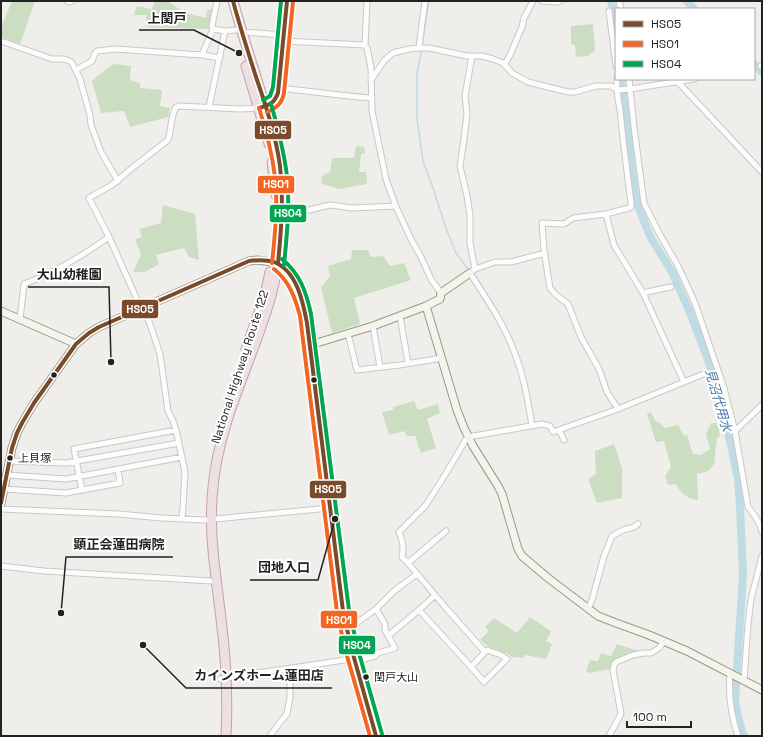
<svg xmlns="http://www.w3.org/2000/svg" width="763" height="737" viewBox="0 0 763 737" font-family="'Space Grotesk','Noto Sans JP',sans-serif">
<rect width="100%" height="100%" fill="#f0eeeb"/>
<!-- forest -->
<path fill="#cbdec1" d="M12,1H35L20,44L1,37V28Z
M155,1H168L185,13L206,18L207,10L213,9L209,29L146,27V15H134L137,6L152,9Z
M593,24L595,51L588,56L576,57L575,45L571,44V26Z
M114,64L131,66L130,80L140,83V88L162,90L160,106L170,108L168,117L130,127L124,111L101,113L92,81L101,73Z
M356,146L364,147L365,153L361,154L359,172H366L367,184L339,189L322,184L321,177L325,174L330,172L332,158H354Z
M163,205L195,214L199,260L189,257L184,248L156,255L159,264L145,272H133L141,255L135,239L142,237L139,229L161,223Z
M352,250H368L371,257L383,256L390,266L404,263L411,280L354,298L360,324L332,333L321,287L330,276L328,266L351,259Z
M414,401L418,410L438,404L440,413L427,419L436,448L421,453L417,443L416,436H407L404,431L389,435L382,412L393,410V407Z
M651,412L656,422H659L665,428L678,425L684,436L687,435L693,454L701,455L710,449L706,434L711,423H717L720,435L717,438L714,464L709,471L697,474L698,500C688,500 680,492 676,484L668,485L665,476L671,467L664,441L656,442L647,414Z
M614,444L622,468V498L597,503L588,479L596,474L595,451Z
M530,617L551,631L546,641L552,644L546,659L525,655L523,658L512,657L508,654L488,646L480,640L489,631L485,627L494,618L517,633Z
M617,644L638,651C626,655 615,656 611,669L589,673L586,671L590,660L598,661L601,653L611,656Z"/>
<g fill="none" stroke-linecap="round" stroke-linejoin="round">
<!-- stream -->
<path stroke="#bfdbe3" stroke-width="1.5" d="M422,46L429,1
M422,49L417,73V119L423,161L433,188L447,231L456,253L468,269"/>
<!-- river -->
<path stroke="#bfdbe3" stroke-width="8" d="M611,1L614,13L616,33
M687,1L694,9
M754,64L762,72
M621,79L634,187L638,205L645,224L651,238L672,272L689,310L707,357L720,397L731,445L738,479L740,507L743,574L735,701C737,713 739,725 744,736"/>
<defs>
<path id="street" d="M67,1L70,2L72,1
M217,1L212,26L213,29L225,31L236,30
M367,1L365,45L367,48L371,68L372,111L386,179L396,207L412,241L420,255L431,279L441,293
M542,1L558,2L560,1
M619,1L621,9
M609,11L616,66
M242,32L284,35
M1,41L52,59H64L70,61L72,63L80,79L90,115L91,125L101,152L118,181
M283,41L365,45
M419,48L421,31L425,1
M202,55L213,29
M472,56L465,96L467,114L464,139L460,166L467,196L470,215V243L475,269
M505,64L510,55L522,27L524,18L533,1
M761,66H762
M76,70L92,61L95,53L97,51L115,49L202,55L220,58
M617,79C616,90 618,99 620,110C623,141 627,172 631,203V207L629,208L606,214L573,218L564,224L542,223L544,250L550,288L555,294L568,304L581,337L599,369L607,392L618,409
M629,79L634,127L644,203L659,233L678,266L695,303L724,388L735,431L748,507C754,514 760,523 762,532
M371,80L384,61L387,58L393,53L409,49L419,48H429L467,56H482L493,59L503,63L512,73L528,82L568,92H575L596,86H611L618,90L630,89L694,79
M678,82L762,172
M279,88C310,91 341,96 372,98
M209,107L225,31
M606,214L614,245L643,293L665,288L671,287
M281,215L305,211L330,205L338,206L352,208L396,206
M643,293L684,382
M400,316L408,363
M20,319L24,284C55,273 82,256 109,237
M373,326L380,367
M348,334L357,370L400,365L442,358
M532,426C528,401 524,377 515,354C505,325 486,298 470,273L475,269L495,262H511L545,253
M559,430L564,440
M735,431L762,405
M9,461L66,463L179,443
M7,475L66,479L182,457
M4,489L66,493L120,483L118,469
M82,490L74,449L176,430
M1,509L118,514L162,518L205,520L330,508
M182,519L183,506L185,472L176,430L173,421L168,411L160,354L150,324L144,311L140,306L109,237L89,198L112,185L132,168L168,140C172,128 170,118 176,107L179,106L240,109L259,108
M446,531L408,563L446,608L485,652L487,650L501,655L507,659L484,682L471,667
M408,563L402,557C404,547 403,541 399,532L426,505L445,475L465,441L468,437L542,424L550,426L553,432L618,409L706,373
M1,566L44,571L211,581
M588,609L592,600L604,556L612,536L623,530L634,527L638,524
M419,610L435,595
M346,627L358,622L376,609L394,591L417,574
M389,635L419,610L471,667L485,652
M730,674C728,696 731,715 738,736
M220,679L257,673L306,666L350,659L360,660L375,656L378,653L395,648L385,630V624L376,609
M744,681L748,624L751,599L762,556
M270,736L281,721L287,714L290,697V668
M609,736C613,728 618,721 621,713L613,670L614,665L616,662L633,655L644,653H651L659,648L664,641"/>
<path id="secondary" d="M261,107C274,102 276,102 279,88L287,1
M426,306L440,299L441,293L470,273
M1,311L76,344
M310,345L373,326L426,306L457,410L464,428L473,446L498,486L502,494L518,549L522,556L548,578L598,616L616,623L649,635L687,651L762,690
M1,503L12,448L17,433L22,423L34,403L76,344L89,333L99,327L249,261L257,260L272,262"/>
<path id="primary" d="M272,262C296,272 302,300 307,323L343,611L351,647L376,736"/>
<path id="highway" d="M246,66L269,144
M272,162L276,195
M246,349L265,295L270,272
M226,736C228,697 226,658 221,619C216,574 208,533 213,487C219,420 253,360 271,296C276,279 278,261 280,244C282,222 283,198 280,176C276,141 265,107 255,73C247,49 240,25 233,1"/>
</defs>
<!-- street casing -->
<use href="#street" stroke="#c9c8c7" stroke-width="7"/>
<!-- secondary casing -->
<use href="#secondary" stroke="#999a82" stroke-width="9"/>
<!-- primary casing -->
<use href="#primary" stroke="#a79c86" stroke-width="10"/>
<!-- highway casing -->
<use href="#highway" stroke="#c5a2ac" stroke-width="11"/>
<!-- street -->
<use href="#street" stroke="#fdfcfc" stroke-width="5"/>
<!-- secondary -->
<use href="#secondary" stroke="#f4f4ed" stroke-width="7"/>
<!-- primary -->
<use href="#primary" stroke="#f3ede7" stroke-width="8"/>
<!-- highway -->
<use href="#highway" stroke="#ece0e2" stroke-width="9"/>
<defs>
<path id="bus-1" d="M233,1C240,27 248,52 256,77C266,106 276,136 280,166C284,199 281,232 278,264
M259,108C269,105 274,104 278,93L287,1
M1,503L12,448L17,433L22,423L34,403L76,344L89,333L99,327L249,261C257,260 265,259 274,262C297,271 303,302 307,323L343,611L351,647L376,736"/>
<path id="bus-2" d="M259,108C266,130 272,153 275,177C278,205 275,235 272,263
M267,112C277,108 282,103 284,93L293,2
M274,269C289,281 295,297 300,316L337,612L345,649L370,736"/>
<path id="bus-3" d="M263,100L270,96L273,87L281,1
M271,104C278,128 284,152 287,176C290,205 287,235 284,265
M282,259C300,274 306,291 311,314L349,610L357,646L382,734"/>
</defs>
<!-- bus-1 casing -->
<use href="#bus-1" stroke="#fff" stroke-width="7"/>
<!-- bus-2 casing -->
<use href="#bus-2" stroke="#fff" stroke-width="7"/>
<!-- bus-3 casing -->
<use href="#bus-3" stroke="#fff" stroke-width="7"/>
<!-- bus-1 -->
<use href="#bus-1" stroke="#7a4b2a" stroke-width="4"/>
<!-- bus-2 -->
<use href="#bus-2" stroke="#f26522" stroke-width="4"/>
<!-- bus-3 -->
<use href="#bus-3" stroke="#00a651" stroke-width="4"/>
</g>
<!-- markers -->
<g fill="#222" stroke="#fff" stroke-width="1.5">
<circle cx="54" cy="375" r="3.5"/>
<circle cx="314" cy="380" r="3.5"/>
<circle cx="10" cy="458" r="3.5"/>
<circle cx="366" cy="677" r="3.5"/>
</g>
<g text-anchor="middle" stroke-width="4" stroke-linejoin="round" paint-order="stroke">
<!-- bus labels -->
<g font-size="11" fill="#222" stroke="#fff" text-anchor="start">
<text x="18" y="462">上貝塚</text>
<text x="374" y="681">閏戸大山</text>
</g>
<!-- street labels -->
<g font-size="12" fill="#222" stroke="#fff">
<text transform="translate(240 367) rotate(-72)" y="4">National Highway Route 122</text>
</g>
<!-- water labels -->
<g font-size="13" font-style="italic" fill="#4a7aab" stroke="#fff">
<text transform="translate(719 400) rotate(74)" y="5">見沼代用水</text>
</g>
</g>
<!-- callouts -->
<path fill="none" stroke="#222" stroke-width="1.5" d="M239 53L194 30H139M111 362L109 287H28M61 613L66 557H173M335 519L318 580H250M143 645L186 688H332"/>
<g fill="#222" stroke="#fff" stroke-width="1.5">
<circle cx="239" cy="53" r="4"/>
<circle cx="111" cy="362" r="4"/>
<circle cx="61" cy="613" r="4"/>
<circle cx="335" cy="519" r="4"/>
<circle cx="143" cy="645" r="4"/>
</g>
<g font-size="13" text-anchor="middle" font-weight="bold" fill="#222" stroke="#fff" stroke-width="4" stroke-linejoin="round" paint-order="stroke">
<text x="167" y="23">上閏戸</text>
<text x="69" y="279">大山幼稚園</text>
<text x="119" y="549">顕正会蓮田病院</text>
<text x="284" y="572">団地入口</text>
<text x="259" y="680">カインズホーム蓮田店</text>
</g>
<g stroke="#fff" stroke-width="1.5">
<rect x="254" y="120" width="38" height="20" rx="4" fill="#7a4b2a"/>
<rect x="257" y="175" width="38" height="19" rx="4" fill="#f26522"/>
<rect x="269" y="204" width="38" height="19" rx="4" fill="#00a651"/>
<rect x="121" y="299" width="38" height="20" rx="4" fill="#7a4b2a"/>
<rect x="309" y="480" width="38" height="19" rx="4" fill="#7a4b2a"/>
<rect x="320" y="610" width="38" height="19" rx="4" fill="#f26522"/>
<rect x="338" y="635" width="38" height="20" rx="4" fill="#00a651"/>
</g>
<g font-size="11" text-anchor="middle" font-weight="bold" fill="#fff">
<text x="273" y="134">HS05</text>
<text x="276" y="188">HS01</text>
<text x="288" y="217">HS04</text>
<text x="140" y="313">HS05</text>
<text x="328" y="493">HS05</text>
<text x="339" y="624">HS01</text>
<text x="357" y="649">HS04</text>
</g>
<!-- border -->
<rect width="763" height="737" fill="none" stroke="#222222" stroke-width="4"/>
<!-- legend -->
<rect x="615" y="8" width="140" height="72" fill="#ffffff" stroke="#a7a7a7"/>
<rect x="623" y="21" width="20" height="6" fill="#7a4b2a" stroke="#a7a7a7"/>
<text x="651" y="28" font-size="12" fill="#222222">HS05</text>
<rect x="623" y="41" width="20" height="6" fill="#f26522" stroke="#a7a7a7"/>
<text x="651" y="48" font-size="12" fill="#222222">HS01</text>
<rect x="623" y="61" width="20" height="6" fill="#00a651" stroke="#a7a7a7"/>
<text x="651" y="68" font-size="12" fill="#222222">HS04</text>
<!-- scale -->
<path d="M627 721v6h64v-6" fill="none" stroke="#222222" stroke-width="2"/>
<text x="633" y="721" font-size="12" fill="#222222" stroke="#ffffff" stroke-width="3" paint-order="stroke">100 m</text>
</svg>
